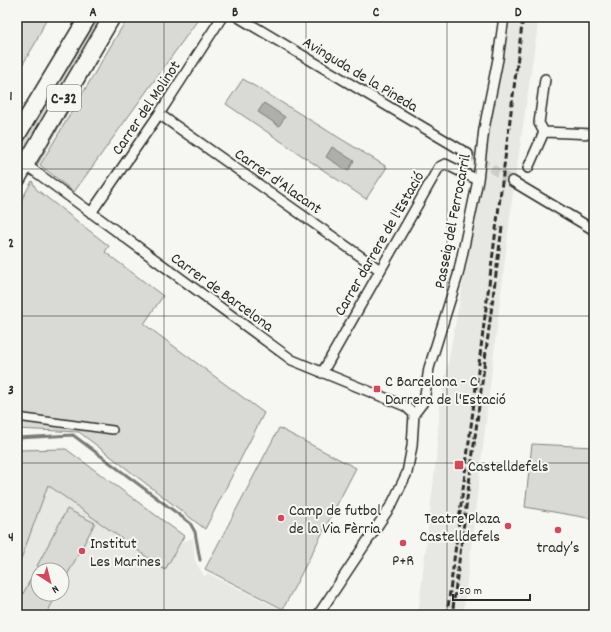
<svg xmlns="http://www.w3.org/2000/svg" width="611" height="632" viewBox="0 0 611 632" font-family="Dekko,sans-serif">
<rect width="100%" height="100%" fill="#f6f6f2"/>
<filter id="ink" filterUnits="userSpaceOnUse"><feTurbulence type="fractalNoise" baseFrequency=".025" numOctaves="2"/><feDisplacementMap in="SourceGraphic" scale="8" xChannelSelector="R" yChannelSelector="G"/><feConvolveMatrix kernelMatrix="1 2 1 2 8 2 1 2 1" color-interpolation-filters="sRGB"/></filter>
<g filter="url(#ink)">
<!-- built -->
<path fill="#e7e7e3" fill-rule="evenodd" d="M508,17H539L512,200L463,615H418L436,460L440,406L481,187Z
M48,485L164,569L182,542L193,538L195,561L205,577L207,573L292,615H17V570ZM38,570H62V594H38Z"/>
<!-- green -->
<path fill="#d9d9d5" stroke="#828280" d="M17,17H47L36,42L17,74Z
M80,17H122L36,167L17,153V121Z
M128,17H200L74,192L40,165Z
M243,79L387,167L366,199L226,104Z
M32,181L36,189L109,246L105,252L163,296L144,324L264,413L205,529L79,432L17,429V208Z
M279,428L356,468L283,609L205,569Z
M532,444L594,447V519L525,507Z
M66,449L184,536L165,570L48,485L17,570V450Z
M67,509L95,523L64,581L62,580V570H44L37,566Z
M35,571L38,573V594H57L46,615H17V605Z"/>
<!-- water -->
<path fill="#aeaeab" stroke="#7a7a78" d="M264,103L285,117L279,126L258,112Z
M332,147L354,161L348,171L326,157Z"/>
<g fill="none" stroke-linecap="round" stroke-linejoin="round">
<!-- stream -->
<path stroke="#7a7a78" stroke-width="3" d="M17,438L73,435L190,523L195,532L200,560"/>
<!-- minor-tunnel -->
<path stroke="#cdcdca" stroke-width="9" stroke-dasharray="9 4.5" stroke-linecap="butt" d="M468,154L512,181"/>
<defs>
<path id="pedestrian" d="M17,417L113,430"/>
<path id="minor" d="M238,17L468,154
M159,114L380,270
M544,132L539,123L545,79
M29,167L292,360L405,406L414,414
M528,168L544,132L594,134
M512,181L594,230
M91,213L159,114L222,17
M322,373L439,167L445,164L478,180
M318,615L392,504L407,473L412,446L414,414L424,401L429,368L458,275L478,180L484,129L498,59L504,17"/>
<path id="motorway" d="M17,135L88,17
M17,179L112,17"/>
</defs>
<!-- pedestrian casing -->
<use href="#pedestrian" stroke="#2b2b2b" stroke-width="10"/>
<!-- minor casing -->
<use href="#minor" stroke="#2b2b2b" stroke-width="12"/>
<!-- motorway casing -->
<use href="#motorway" stroke="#2b2b2b" stroke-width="19"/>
<!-- pedestrian -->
<use href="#pedestrian" stroke="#f6f6f2" stroke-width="7"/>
<!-- minor -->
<use href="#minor" stroke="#f6f6f2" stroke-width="9"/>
<!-- motorway -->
<use href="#motorway" stroke="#f6f6f2" stroke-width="16"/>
<!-- rail -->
<path stroke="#2b2b2b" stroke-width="3" stroke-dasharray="6 3" stroke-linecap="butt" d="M453,608L502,227
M447,615L523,17"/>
</g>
</g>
<!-- grid -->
<path fill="none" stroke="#2b2b2b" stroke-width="1" stroke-opacity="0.55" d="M164,17V615M306,17V615M447,17V615M17,169H594M17,316H594M17,463H594"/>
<!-- markers -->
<g fill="#d1495b" stroke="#f6f6f2" stroke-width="1.5">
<rect x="373" y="385" width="8" height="8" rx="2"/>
<rect x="454" y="460" width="10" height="10" rx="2"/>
<circle cx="281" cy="518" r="4"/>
<circle cx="508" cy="526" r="4"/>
<circle cx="558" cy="530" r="4"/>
<circle cx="403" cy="543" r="4"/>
<circle cx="82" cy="551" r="4"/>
</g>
<g text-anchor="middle" stroke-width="4" stroke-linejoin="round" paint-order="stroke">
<!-- shield labels -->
<rect fill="#f6f6f2" stroke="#686867" stroke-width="1" x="47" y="85" width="34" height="26" rx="3"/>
<g font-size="15" font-weight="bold" fill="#2b2b2b">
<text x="64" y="103">C-32</text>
</g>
<!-- street labels -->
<g font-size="16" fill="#2b2b2b" stroke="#f6f6f2">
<text transform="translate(361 73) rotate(31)" y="6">Avinguda de la Pineda</text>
<text transform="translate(145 107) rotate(-56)" y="6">Carrer del Molinot</text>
<text transform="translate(279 180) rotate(35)" y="6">Carrer d'Alacant</text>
<text transform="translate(451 221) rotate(-79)" y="6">Passeig del Ferrocarril</text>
<text transform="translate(378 243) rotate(-60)" y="6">Carrer darrere de l'Estació</text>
<text transform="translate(223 291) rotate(36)" y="6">Carrer de Barcelona</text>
</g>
<!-- poi labels -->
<g font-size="16" fill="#2b2b2b" stroke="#f6f6f2" text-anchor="start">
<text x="385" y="386">C Barcelona - C<tspan x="385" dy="18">Darrera de l'Estació</tspan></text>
<text x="468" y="471">Castelldefels</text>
<text x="289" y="515">Camp de futbol<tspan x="289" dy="18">de la Via Fèrria</tspan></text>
<text x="500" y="523" text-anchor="end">Teatre Plaza<tspan x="500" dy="18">Castelldefels</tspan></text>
<text x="90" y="548">Institut<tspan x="90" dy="18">Les Marines</tspan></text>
<text x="558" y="552" text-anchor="middle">trady’s</text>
<text x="403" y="565" text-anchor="middle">P+R</text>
</g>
</g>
<!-- margin -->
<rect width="611" height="632" fill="none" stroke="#f6f6f2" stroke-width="44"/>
<!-- north arrow -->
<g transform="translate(50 582) rotate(144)"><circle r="19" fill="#f6f6f2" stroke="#a5a5a2"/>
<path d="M0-3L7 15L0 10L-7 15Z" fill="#d1495b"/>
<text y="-6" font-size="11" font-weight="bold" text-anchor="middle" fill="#2b2b2b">N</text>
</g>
<!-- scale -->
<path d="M453 594v6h77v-6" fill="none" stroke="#2b2b2b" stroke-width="2"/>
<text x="459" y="594" font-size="12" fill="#2b2b2b" stroke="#f6f6f2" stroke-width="3" paint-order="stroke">50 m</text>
<rect x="22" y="22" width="567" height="588" fill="none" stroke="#2b2b2b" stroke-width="1.5"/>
<g font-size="13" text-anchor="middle" font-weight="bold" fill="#2b2b2b">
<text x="93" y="16">A</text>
<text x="235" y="16">B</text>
<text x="376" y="16">C</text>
<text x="518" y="16">D</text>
<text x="11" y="100">1</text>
<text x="11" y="247">2</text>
<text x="11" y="394">3</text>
<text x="11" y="541">4</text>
</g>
</svg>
